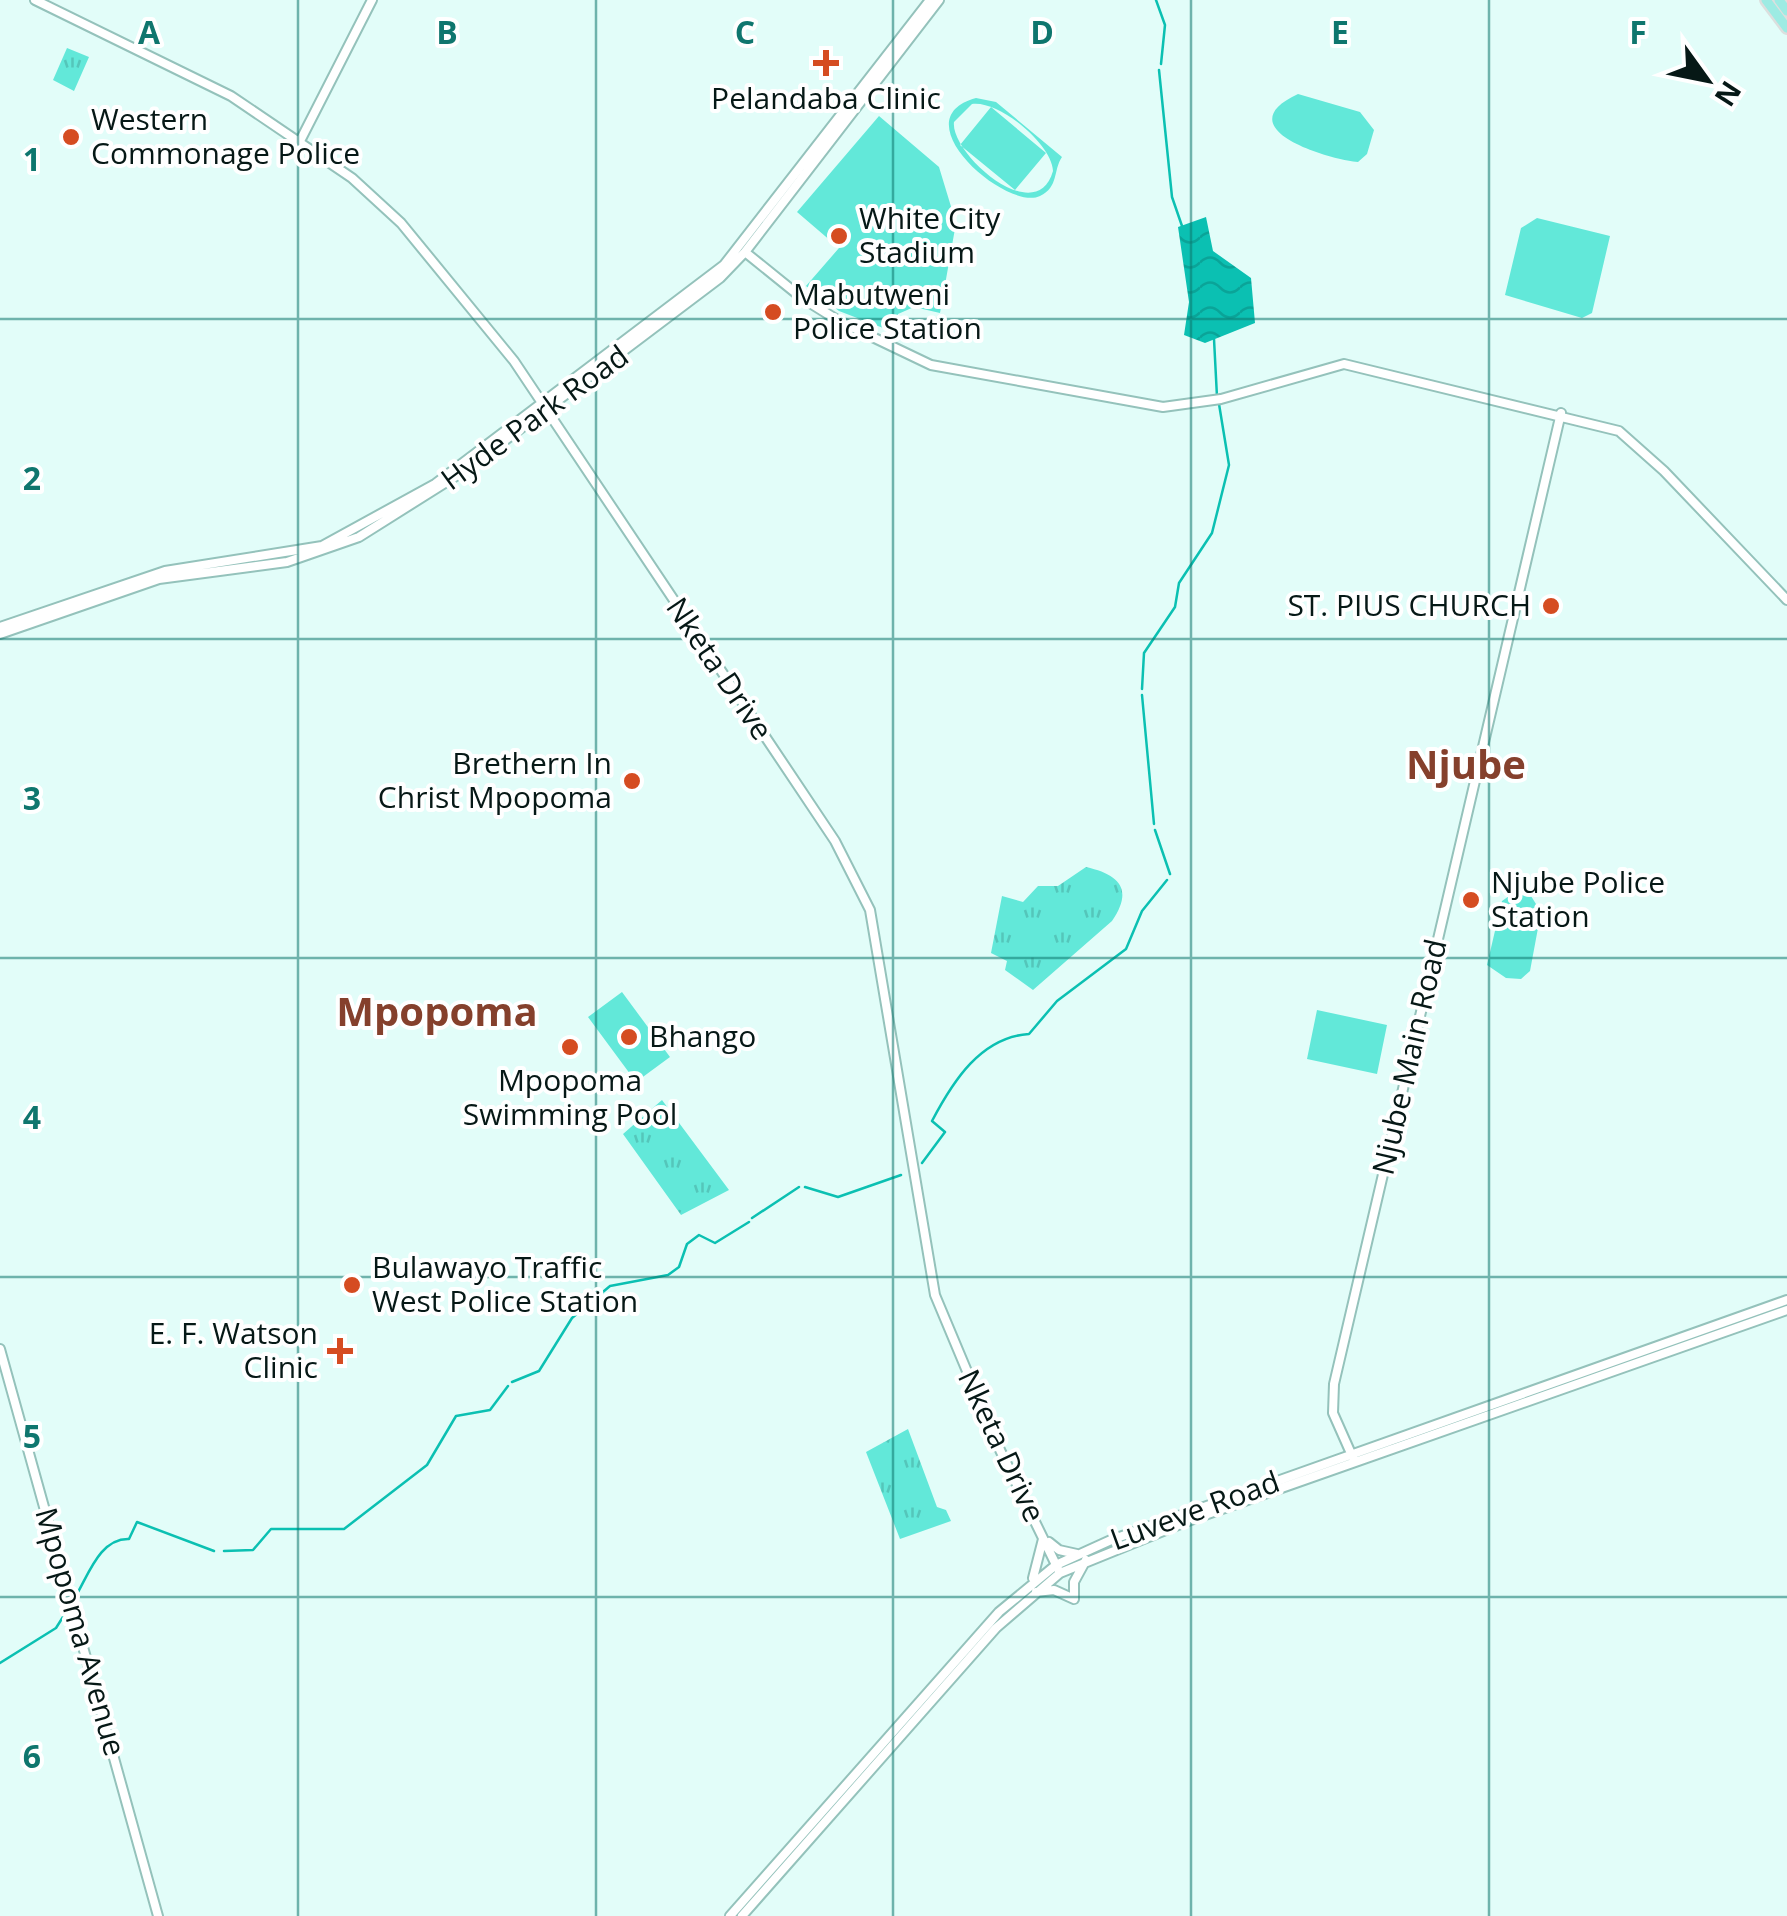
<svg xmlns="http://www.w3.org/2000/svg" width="1787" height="1916" viewBox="0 0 1787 1916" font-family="'Open Sans',sans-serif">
<defs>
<pattern id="grass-tufts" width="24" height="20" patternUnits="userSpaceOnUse" patternTransform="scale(2.5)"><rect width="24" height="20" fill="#62e8d9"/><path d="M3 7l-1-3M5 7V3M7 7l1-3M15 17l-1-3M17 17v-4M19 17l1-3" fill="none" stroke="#54c6ba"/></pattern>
<pattern id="water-waves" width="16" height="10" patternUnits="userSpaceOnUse" patternTransform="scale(2.5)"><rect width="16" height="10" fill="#0bc0b2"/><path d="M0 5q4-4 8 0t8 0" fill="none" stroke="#0aa498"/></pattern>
</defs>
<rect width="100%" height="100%" fill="#e2fdf9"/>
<!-- grass -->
<path fill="url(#grass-tufts)" d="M67,48L89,57L74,91L53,80Z
M1086,867C1121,875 1133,890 1112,921L1033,990L1005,970L1007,961L991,953L1002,896L1023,902L1038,886H1058Z
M662,1100L729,1190L681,1215L623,1134Z
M908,1429L937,1507L946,1510L951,1521L900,1539L866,1452Z"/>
<!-- garden -->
<path fill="#62e8d9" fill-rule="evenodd" d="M1298,94L1360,112L1374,130L1367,154L1358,162C1327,159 1225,128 1298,94Z
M976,98L996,102L1062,157C1053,170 1059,187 1040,196C1007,212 899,119 976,98ZM972,104C999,100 1052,144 1053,171C1036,230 950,153 954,122Z
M991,107L1046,153L1015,190L960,145Z
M879,116L939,167L956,223L940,313L914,307L898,314L891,331L839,311L806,286L839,248L797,212Z
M1537,218L1610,236L1592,313L1582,318L1505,295L1521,228Z
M1512,894L1531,896L1541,912L1530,971L1521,979L1506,978L1487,965L1502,901Z
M622,992L670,1057L636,1082L588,1017Z
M1317,1010L1387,1025L1377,1074L1307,1059Z"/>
<!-- water -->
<path fill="url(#water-waves)" d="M1206,217L1213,251L1251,278L1255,323L1205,343L1184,335L1189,302L1178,227Z"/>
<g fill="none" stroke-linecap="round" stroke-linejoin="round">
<!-- stream -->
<path stroke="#0bc0b2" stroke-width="2.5" d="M1156,0L1165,25L1161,64
M1159,70L1172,197L1182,226
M1214,339L1217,397
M1142,689L1144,653L1175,607L1179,583L1212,533L1229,465L1219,404
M1142,695L1154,824
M1155,830L1170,874
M922,1163L945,1132L932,1121C953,1081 981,1037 1029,1034L1057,1001L1126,949L1142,911L1167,880
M805,1187L838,1197L901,1175
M752,1218L799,1187
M512,1382L539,1371L572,1318L610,1286L668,1275L679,1267L687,1244L699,1235L715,1243L749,1222
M224,1551L253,1550L271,1529H344L427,1465L456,1416L490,1410L508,1386
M74,1599C88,1577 99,1538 129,1539L137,1522L214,1551
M0,1663L56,1628L68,1609"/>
<defs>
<path id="secondary" d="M35,0L231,96L352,178L401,223L514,361L835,841L870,910L935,1295L1000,1450L1060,1573
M299,143L372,0
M745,252L802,298L839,321L931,365L1163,407L1221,399L1344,364L1619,431L1664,471L1787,600
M0,627L165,571L322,546L435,484L724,265L930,0
M0,634L159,579L287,562L359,537L467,469L720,278L745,252L939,0
M0,1349L158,1916
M1353,1458L1333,1413L1334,1384L1561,413
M1049,1542L1059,1550L1077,1554
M1033,1578L1043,1539
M1036,1592L1054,1590L1074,1599V1582L1086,1560
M730,1916L999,1612L1056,1565L1111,1540L1787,1300
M742,1916L996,1628L1060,1573L1188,1521L1787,1310"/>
<path id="primary" d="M1766,0L1787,28
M1779,0L1787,11"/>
</defs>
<!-- secondary casing -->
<use href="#secondary" stroke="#94c2bb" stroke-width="12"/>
<!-- primary casing -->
<use href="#primary" stroke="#dcdfde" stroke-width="14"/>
<!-- secondary -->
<use href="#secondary" stroke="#fff" stroke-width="8"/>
<!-- primary -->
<use href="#primary" stroke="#9debe3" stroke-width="9"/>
</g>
<!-- grid -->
<path fill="none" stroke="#0f766e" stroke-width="2.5" stroke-opacity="0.55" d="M298,0V1916M596,0V1916M893,0V1916M1191,0V1916M1489,0V1916M0,319H1787M0,639H1787M0,958H1787M0,1277H1787M0,1597H1787"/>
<!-- markers -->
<g fill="#d54c21" stroke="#fff" stroke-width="4">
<path d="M821 48h10v10h10v10h-10v10h-10v-10h-10v-10h10z"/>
<circle cx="71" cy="137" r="10"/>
<circle cx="839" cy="236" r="10"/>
<circle cx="773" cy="312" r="10"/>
<circle cx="1551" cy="606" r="10"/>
<circle cx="632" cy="781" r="10"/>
<circle cx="1471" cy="900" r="10"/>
<circle cx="629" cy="1037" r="10"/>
<circle cx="570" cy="1047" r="10"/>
<circle cx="352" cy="1285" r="10"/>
<path d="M335 1336h10v10h10v10h-10v10h-10v-10h-10v-10h10z"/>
</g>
<g text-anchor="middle" stroke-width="8" stroke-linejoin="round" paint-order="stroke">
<!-- poi labels -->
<g font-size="30" fill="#061816" stroke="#fff" text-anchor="start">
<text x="826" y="109" text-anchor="middle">Pelandaba Clinic</text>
<text x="91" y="130">Western<tspan x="91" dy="34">Commonage Police</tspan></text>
<text x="859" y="229">White City<tspan x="859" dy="34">Stadium</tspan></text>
<text x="793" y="305">Mabutweni<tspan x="793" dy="34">Police Station</tspan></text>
<text x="1531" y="616" text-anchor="end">ST. PIUS CHURCH</text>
<text x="612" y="774" text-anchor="end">Brethern In<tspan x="612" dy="34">Christ Mpopoma</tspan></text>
<text x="1491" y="893">Njube Police<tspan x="1491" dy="34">Station</tspan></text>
<text x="649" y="1047">Bhango</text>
<text x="570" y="1091" text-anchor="middle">Mpopoma<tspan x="570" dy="34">Swimming Pool</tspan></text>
<text x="372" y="1278">Bulawayo Traffic<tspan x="372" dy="34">West Police Station</tspan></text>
<text x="318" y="1344" text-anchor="end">E. F. Watson<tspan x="318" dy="34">Clinic</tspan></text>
</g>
<!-- street labels -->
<g font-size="30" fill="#061816" stroke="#fff">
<text transform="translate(535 418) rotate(-36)" y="10">Hyde Park Road</text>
<text transform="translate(719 669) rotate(56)" y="10">Nketa Drive</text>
<text transform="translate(1410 1057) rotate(-77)" y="10">Njube Main Road</text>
<text transform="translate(1001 1446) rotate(65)" y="10">Nketa Drive</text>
<text transform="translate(1195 1511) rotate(-20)" y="10">Luveve Road</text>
<text transform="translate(80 1632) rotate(74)" y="10">Mpopoma Avenue</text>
</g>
<!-- district labels -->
<g font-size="40" font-weight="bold" fill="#85402c" stroke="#fff">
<text x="1466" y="779">Njube</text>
<text x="437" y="1026">Mpopoma</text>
</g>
</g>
<g font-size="32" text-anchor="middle" font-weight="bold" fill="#0f766e" stroke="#fff" stroke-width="8" stroke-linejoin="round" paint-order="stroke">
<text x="149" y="44">A</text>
<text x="447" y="44">B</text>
<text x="745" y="44">C</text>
<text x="1042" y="44">D</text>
<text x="1340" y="44">E</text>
<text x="1638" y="44">F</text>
<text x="32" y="171">1</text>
<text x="32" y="490">2</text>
<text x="32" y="810">3</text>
<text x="32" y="1129">4</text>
<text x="32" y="1448">5</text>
<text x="32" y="1768">6</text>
</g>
<!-- north arrow -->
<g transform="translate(1707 80) rotate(123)" stroke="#ffffff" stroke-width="8" paint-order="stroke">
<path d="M0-8L18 38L0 25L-18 38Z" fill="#061816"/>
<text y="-15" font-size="28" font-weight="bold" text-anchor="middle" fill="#061816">N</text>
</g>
</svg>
